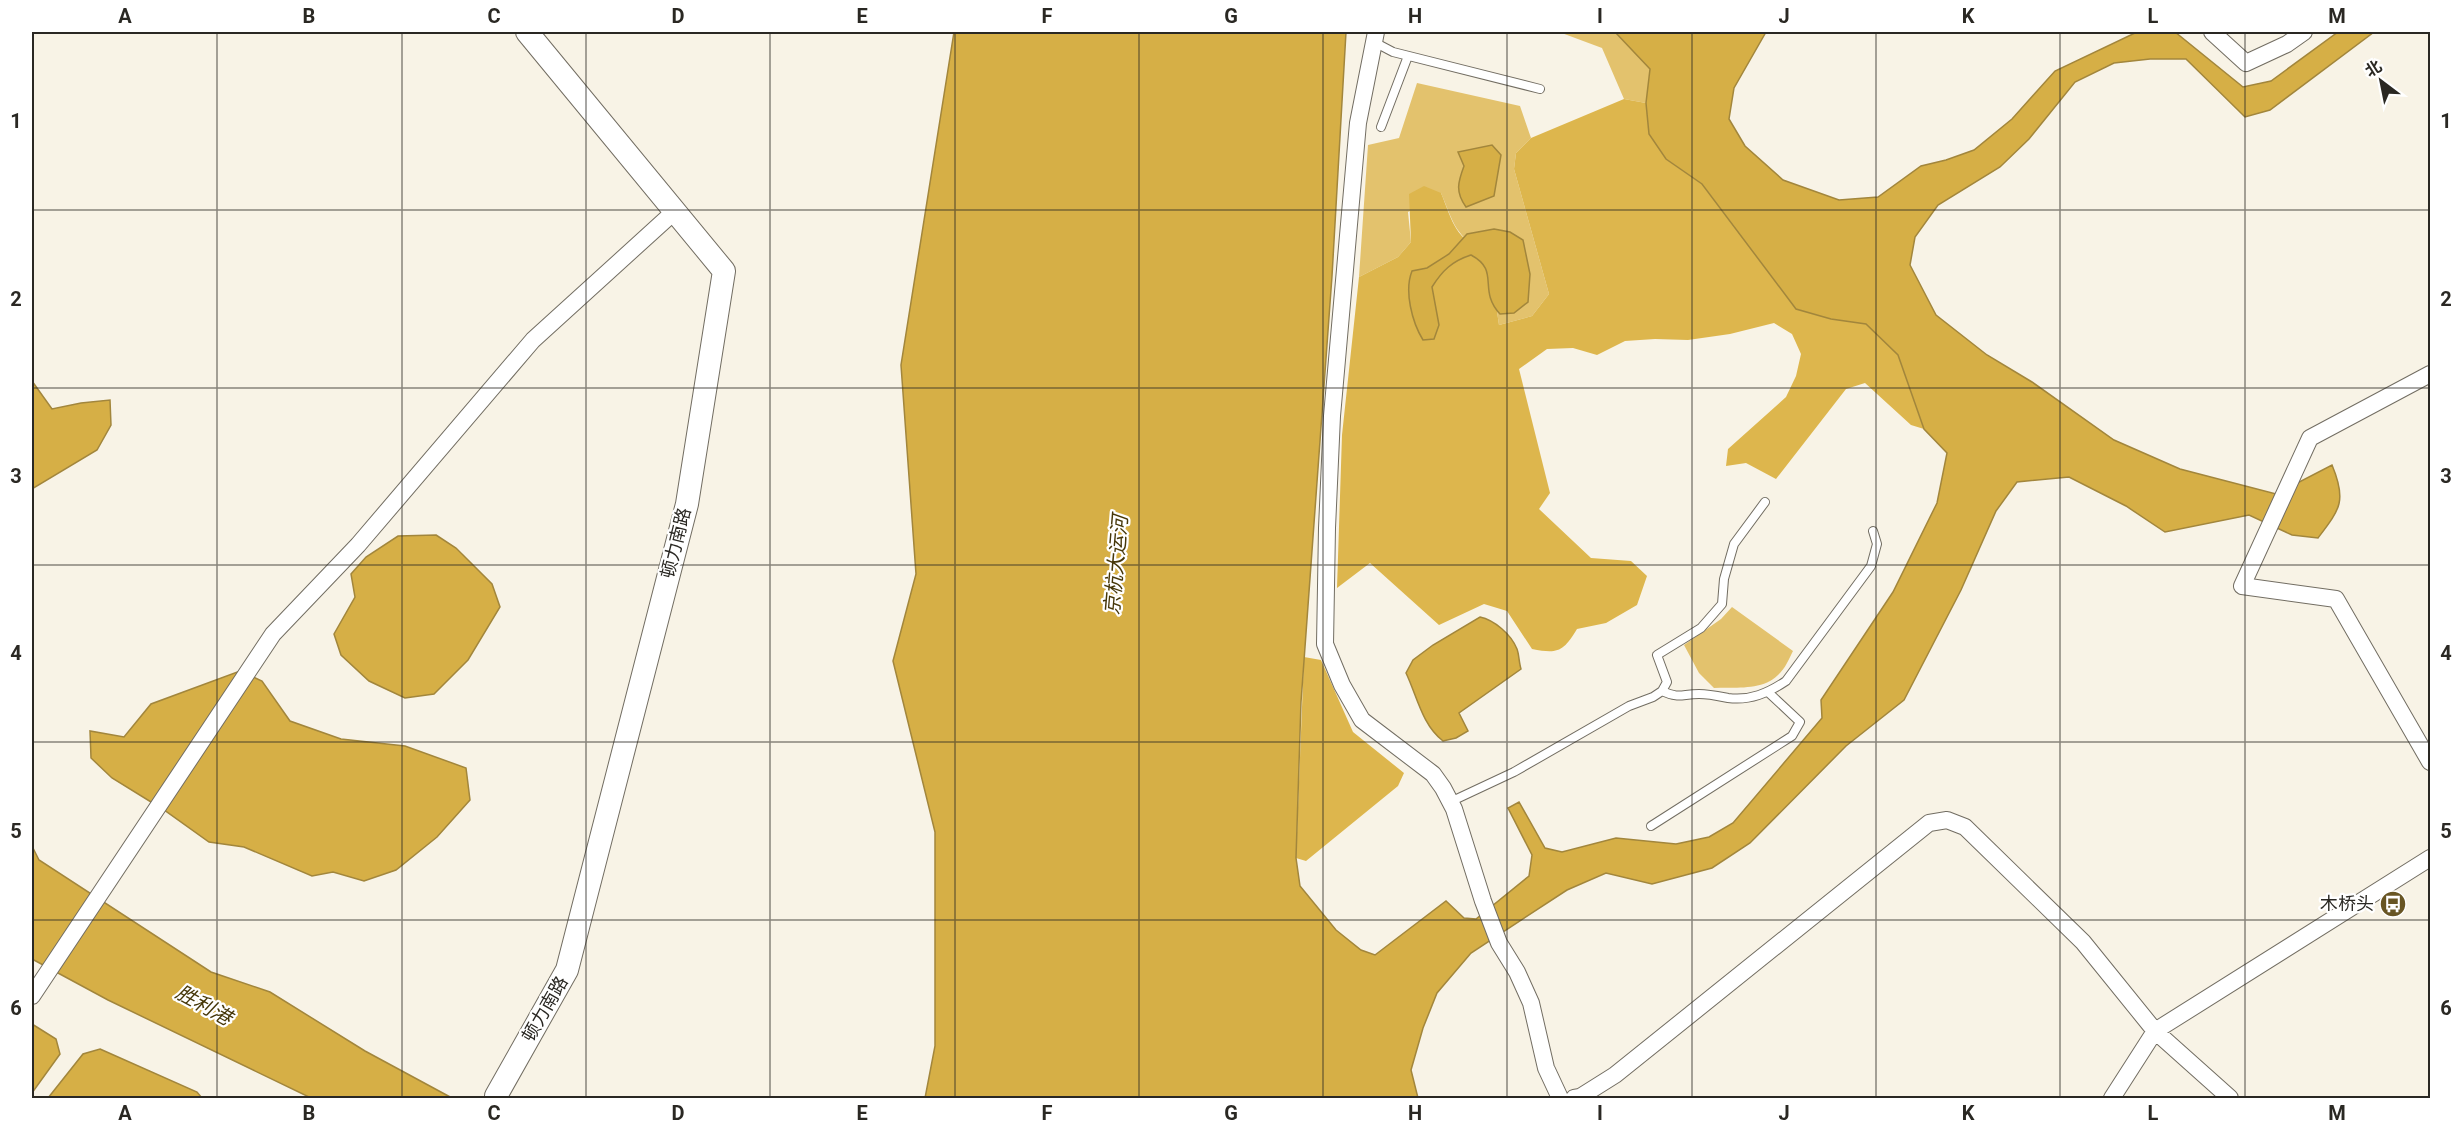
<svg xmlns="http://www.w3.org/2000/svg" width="2462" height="1130" viewBox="0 0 2462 1130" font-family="Roboto,'Noto Sans SC',sans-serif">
<rect width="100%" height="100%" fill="#f8f3e6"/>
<!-- green -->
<path fill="#e3c26d" d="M1559,32H1615L1650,69L1646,103L1624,99L1602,48Z
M1417,83L1520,106L1531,138L1516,153L1514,169L1549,294L1532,316L1499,325L1488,250C1456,241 1453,221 1441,193L1408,212L1411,242L1398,257L1359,277L1368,145L1399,138Z
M1732,607L1793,651C1789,659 1785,669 1778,675C1762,691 1734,687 1714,688L1699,673L1684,645L1721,619Z"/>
<!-- forest -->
<path fill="#ddb64d" d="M1624,99L1646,103L1649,134L1666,159L1702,184L1796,309L1831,319L1866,323L1898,355L1924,429L1911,425L1865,383L1846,389L1776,479L1746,463L1726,466L1728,449L1786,397L1796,376L1801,354L1792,334L1774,323L1730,334L1688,340L1655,339L1625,341L1597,355L1573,348L1547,349L1519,369L1550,493L1539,509L1591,558L1631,561L1647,576L1637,605L1606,623L1577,629C1563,652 1558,654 1532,649L1507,611L1484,604L1439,625L1370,563L1337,588L1342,435L1359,277L1398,257L1411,242L1409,194L1424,186L1441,193C1453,222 1455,241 1488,250L1499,325L1532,316L1549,294L1514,169L1516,153L1531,138Z
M1304,657L1321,660L1353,732L1404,773L1398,786L1306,861L1296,858Z"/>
<!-- water -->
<path fill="#d6af46" stroke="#a2863c" stroke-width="1.5" d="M954,32H1346L1332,276L1301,702L1296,858L1300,886L1336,930L1361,950L1375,955L1446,901L1464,918L1476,919L1529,876L1532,855L1508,808L1519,802L1545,848L1562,852L1616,838L1676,844L1709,837L1733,823L1822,718L1821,700L1893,592L1937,503L1947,453L1924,429L1898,355L1866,324L1831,319L1796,309L1702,184L1666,159L1649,134L1646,103L1650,69L1615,32H1766L1734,88L1729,119L1745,146L1783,180L1839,200L1878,197L1921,166L1946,160L1974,150L2012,119L2055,71L2137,32H2175L2243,87L2271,81L2338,32H2374L2270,110L2245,117L2186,59H2150L2114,63L2075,82L2029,139L2000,167L1938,205L1915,237L1910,265L1936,315L1987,355L2032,382L2114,440L2180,469L2276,494L2332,465C2347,501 2340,509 2318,538L2292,535L2249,515L2165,532L2126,506L2069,477L2017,482L1996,511L1961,590L1904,700L1846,746L1750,843L1712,868L1652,884L1606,873L1567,890L1471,953L1437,993L1423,1028L1411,1070L1418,1098H925L935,1046V832L893,661L916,574L901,365Z
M1492,145L1501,155L1494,196L1466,207C1455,192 1458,182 1464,166L1458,152Z
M1494,229L1510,232L1523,240L1530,274L1528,302L1514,313L1500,314C1477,289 1501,271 1471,255C1452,261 1442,271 1432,287L1439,325L1434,339L1423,340C1412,322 1404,291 1412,271L1427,268L1449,254L1467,234Z
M32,381L52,409L81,403L110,400L111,425L97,450L32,489Z
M436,535L456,548L492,584L500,607L468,660L434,694L405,698L369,681L341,655L334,634L355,597L351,574L366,557L398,536Z
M1480,617C1494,620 1511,634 1517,649C1519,654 1519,663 1521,669L1459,713L1468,731L1456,738L1443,741C1422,725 1417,696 1406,673L1413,660L1433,645Z
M240,671L262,681L290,721L341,739L405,746L466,768L470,800L437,837L396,870L364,881L333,872L312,876L244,847L209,842L164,810L112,778L91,758L90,731L124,737L151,704Z
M32,846L39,860L211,972L270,992L365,1051L452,1098H311L108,1000L32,959Z
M32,1024L56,1039L60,1054L32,1093Z
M100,1049L197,1092L202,1098H48L83,1054Z"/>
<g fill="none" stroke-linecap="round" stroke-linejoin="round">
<defs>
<path id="lane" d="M1374,42L1393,52L1540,89
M1381,127L1408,56
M1662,691C1680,699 1681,694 1699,694C1709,694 1718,696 1728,698C1750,701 1768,693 1786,681L1871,566L1877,544L1873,531
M1450,802L1514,772L1629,706L1653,697L1662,691L1667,682L1657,655L1701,628L1722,604L1724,579L1734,544L1765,502
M1651,826L1792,736L1800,722L1768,692"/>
<path id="street" d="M1376,32L1358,123L1332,416L1327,528L1325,644L1342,685L1362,720L1433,774L1443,788L1454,809L1483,901L1499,943L1517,972L1531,1003L1546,1068L1560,1098
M2212,32L2246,63L2287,44L2304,32
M2430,374L2310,438L2242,586L2336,599L2430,762
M32,996L273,634L358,545L533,340L675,211
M1574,1098L1580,1097L1615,1075L1929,823L1947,820L1965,827L2083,942L2155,1031L2230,1098
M2112,1098L2155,1031L2430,858"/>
<path id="secondary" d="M496,1096L567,970L687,504L724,271L527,32"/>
</defs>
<!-- lane casing -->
<use href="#lane" stroke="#726d62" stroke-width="10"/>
<!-- street casing -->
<use href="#street" stroke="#726d62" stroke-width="18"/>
<!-- secondary casing -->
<use href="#secondary" stroke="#726d62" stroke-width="24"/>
<!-- lane -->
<use href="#lane" stroke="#fff" stroke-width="8"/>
<!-- street -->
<use href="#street" stroke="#fff" stroke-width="16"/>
<!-- secondary -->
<use href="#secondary" stroke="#fff" stroke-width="22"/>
</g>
<!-- grid -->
<path fill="none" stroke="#2a2823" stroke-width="1.5" stroke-opacity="0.55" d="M217,32V1098M402,32V1098M586,32V1098M770,32V1098M955,32V1098M1139,32V1098M1323,32V1098M1507,32V1098M1692,32V1098M1876,32V1098M2060,32V1098M2245,32V1098M32,210H2430M32,388H2430M32,565H2430M32,742H2430M32,920H2430"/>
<!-- icons -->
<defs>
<symbol id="bus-disc" viewBox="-11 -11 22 22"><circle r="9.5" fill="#685523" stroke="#fff"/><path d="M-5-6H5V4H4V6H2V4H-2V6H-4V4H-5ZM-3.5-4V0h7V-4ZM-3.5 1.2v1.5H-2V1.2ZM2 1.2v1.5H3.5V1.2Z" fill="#fff"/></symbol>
</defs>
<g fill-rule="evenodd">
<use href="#bus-disc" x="2378" y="889" width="30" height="30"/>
</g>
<g text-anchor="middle" stroke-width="4.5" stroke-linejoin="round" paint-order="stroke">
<!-- street labels -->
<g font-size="18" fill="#2a2823" stroke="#fff">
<text transform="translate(676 543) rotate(-76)" y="6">顿力南路</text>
<text transform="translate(545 1009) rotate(-60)" y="6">顿力南路</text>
</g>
<!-- poi labels -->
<g font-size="18" fill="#2a2823" stroke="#fff" text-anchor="end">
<text x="2374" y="910">木桥头</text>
</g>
<!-- water labels -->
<g font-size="20" font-style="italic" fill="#463709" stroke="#fff">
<text transform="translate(1116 565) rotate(-85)" y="7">京杭大运河</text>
<text transform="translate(204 1005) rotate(29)" y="7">胜利港</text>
</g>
</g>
<!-- border -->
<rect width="2462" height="1130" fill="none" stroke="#ffffff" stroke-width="66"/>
<!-- north arrow -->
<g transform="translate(2381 81) rotate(328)" stroke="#ffffff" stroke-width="4.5" paint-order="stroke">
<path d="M0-4.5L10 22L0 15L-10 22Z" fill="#2a2823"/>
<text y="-9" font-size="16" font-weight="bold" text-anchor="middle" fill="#2a2823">北</text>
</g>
<rect x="33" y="33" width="2396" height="1064" fill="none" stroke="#2a2823" stroke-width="2"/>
<g font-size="20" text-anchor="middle" font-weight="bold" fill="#2a2823">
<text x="125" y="23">A</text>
<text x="309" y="23">B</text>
<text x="494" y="23">C</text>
<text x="678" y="23">D</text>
<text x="862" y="23">E</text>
<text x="1047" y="23">F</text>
<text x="1231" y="23">G</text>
<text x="1415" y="23">H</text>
<text x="1600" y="23">I</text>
<text x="1784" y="23">J</text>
<text x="1968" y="23">K</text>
<text x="2153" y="23">L</text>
<text x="2337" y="23">M</text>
<text x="16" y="128">1</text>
<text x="2446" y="128">1</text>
<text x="16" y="306">2</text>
<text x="2446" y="306">2</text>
<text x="16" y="483">3</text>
<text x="2446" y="483">3</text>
<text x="16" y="660">4</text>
<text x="2446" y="660">4</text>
<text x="16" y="838">5</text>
<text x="2446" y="838">5</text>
<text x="16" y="1015">6</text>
<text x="2446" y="1015">6</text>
<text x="125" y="1120">A</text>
<text x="309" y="1120">B</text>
<text x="494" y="1120">C</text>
<text x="678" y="1120">D</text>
<text x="862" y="1120">E</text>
<text x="1047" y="1120">F</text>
<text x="1231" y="1120">G</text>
<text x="1415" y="1120">H</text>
<text x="1600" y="1120">I</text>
<text x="1784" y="1120">J</text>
<text x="1968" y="1120">K</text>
<text x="2153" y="1120">L</text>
<text x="2337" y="1120">M</text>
</g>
</svg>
